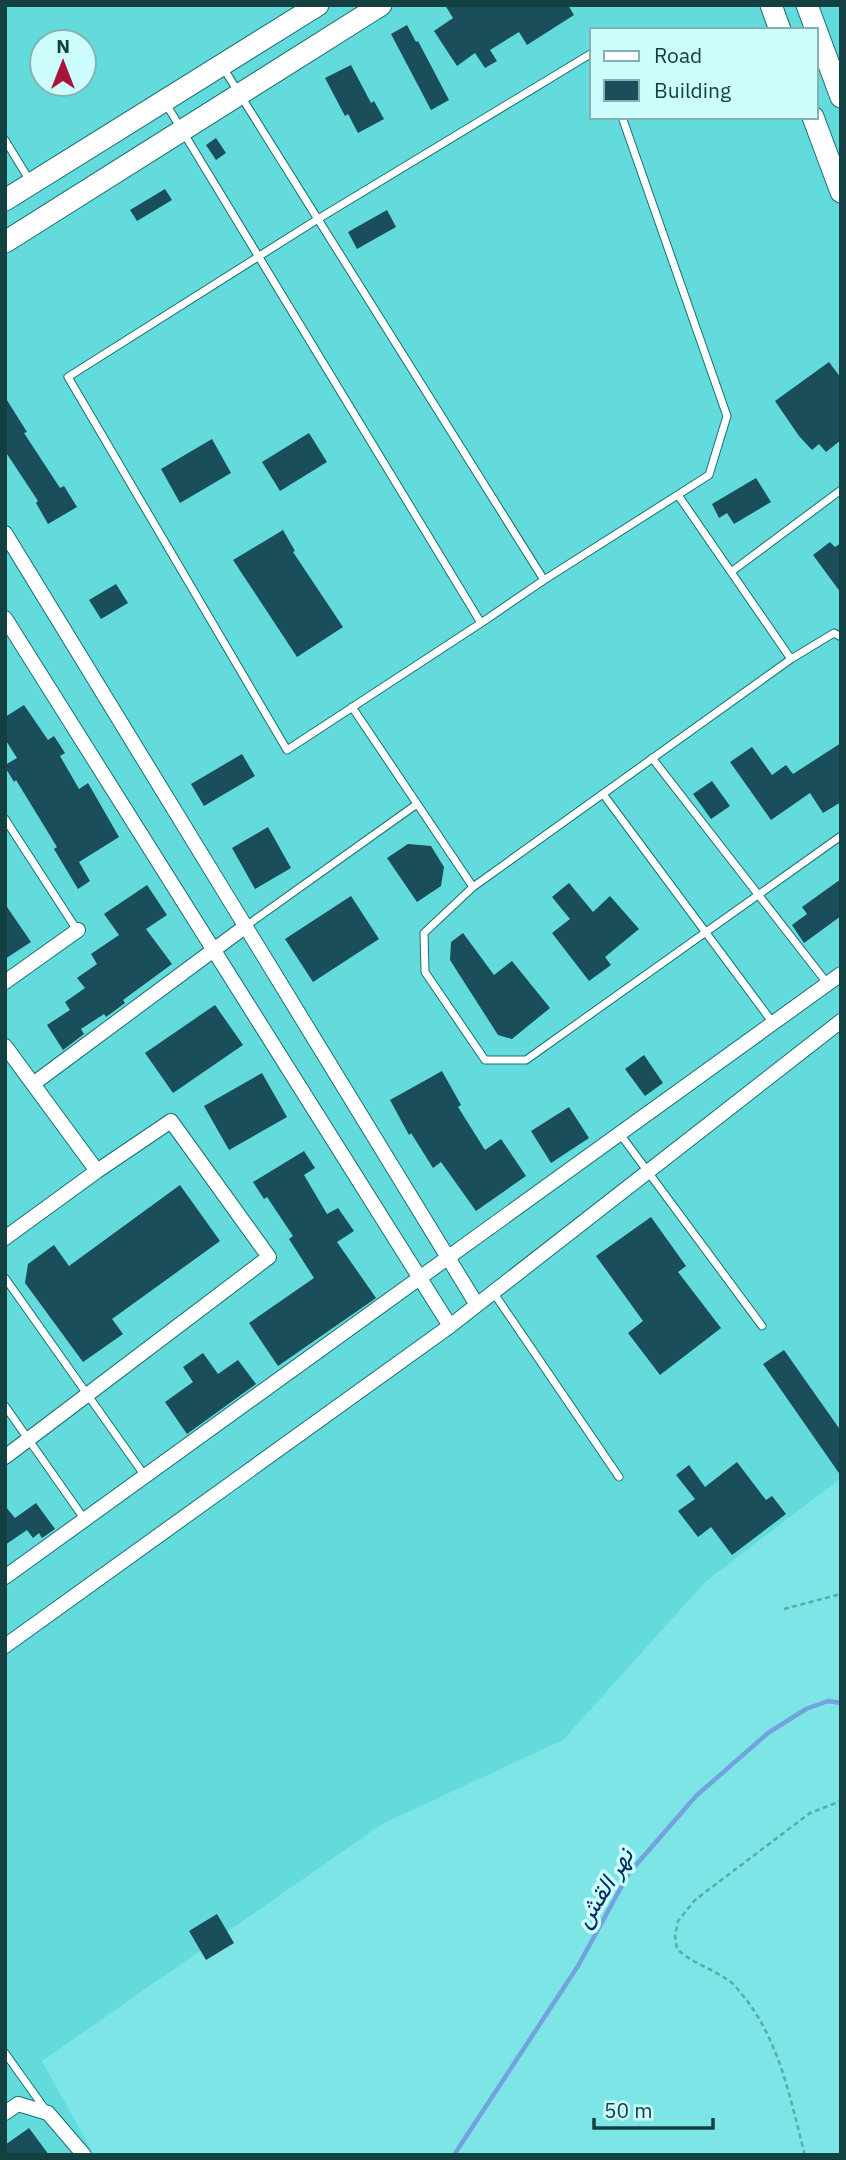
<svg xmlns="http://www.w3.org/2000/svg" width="846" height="2160" viewBox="0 0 846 2160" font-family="'IBM Plex Sans',Vazirmatn,sans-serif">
<rect width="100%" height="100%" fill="#7de5e6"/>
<!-- built -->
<path fill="#63dbdc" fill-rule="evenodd" d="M5,5H841V1478L706,1581L563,1740L382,1824L42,2061L94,2155H5ZM592,30H816V117H592ZM42,42H84V84H42Z"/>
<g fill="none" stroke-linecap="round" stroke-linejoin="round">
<!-- stream -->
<path stroke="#74a2df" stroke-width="4.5" d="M454,2155L578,1966L629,1873L696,1796L768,1733L806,1709L828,1701L841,1703"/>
</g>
<!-- building -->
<path fill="#194e5a" d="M445,5H568L574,15L527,45L519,32L490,50L497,61L485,68L475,53L457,66L434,31L453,18Z
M407,25L416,42L418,41L449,100L431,110L391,34Z
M351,65L371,103L374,101L384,119L358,133L348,114L345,116L325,78Z
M216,138L226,153L216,160L206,145Z
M165,189L172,200L137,221L130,210Z
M387,210L396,227L357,249L348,232Z
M829,362L841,378V440L826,452L819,444L812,450L799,436L775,401Z
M5,397L27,432L24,433L60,488L64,486L77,507L48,524L36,503L38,501L5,451Z
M309,433L327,462L280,491L262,462Z
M212,439L231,473L180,503L161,469Z
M756,478L771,502L734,524L727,513L719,518L712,504Z
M283,530L295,551L293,552L343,627L297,657L233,560Z
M830,542L835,547L841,543V593L813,555Z
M116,584L128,603L101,619L89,600Z
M24,705L48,740L54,736L65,753L60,756L79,789L88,783L119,837L79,862L90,881L78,889L54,849L57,847L16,780L14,782L5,767V765L17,758L5,739V717Z
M841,743V802L823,813L810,793L771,820L730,762L752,747L772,775L786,765L793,774Z
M242,754L255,776L204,806L191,784Z
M712,781L730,806L711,819L693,794Z
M268,827L291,868L255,889L232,848Z
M408,844L431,846L444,867L441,886L417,902L387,858Z
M841,879V916L804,943L792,925L807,914L802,907Z
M569,883L593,912L610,896L639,929L605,957L611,965L589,981L552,933L570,919L552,897Z
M147,885L167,915L146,929L172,964L123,1000L125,1003L106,1017L104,1014L81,1029L84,1034L63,1050L47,1025L70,1010L65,1002L85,988L77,978L97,964L91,954L119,935L104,914Z
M351,896L379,939L313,982L285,939Z
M5,904L31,942L5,959Z
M463,933L494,975L512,961L550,1008L512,1039L498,1035L450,960L451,942Z
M215,1005L243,1045L173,1093L145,1053Z
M644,1055L663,1083L645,1096L625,1069Z
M442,1071L461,1105L458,1107L485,1150L501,1139L526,1176L476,1211L441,1162L433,1168L411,1133L409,1135L390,1100Z
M262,1073L287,1117L229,1150L204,1106Z
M569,1107L589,1138L551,1163L531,1131Z
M304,1151L315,1168L304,1175L327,1214L338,1208L354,1231L337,1242L376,1298L278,1366L249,1323L314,1278L289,1239L293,1236L267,1197L264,1199L253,1182Z
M180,1185L220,1241L112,1319L123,1334L83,1362L25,1283L28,1264L54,1245L69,1266Z
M651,1217L686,1266L678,1272L721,1328L660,1375L628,1333L643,1321L596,1256Z
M784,1350L841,1431V1476L763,1364Z
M203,1353L218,1374L238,1360L256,1384L187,1434L165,1402L193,1382L183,1367Z
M737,1462L766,1500L772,1496L786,1514L732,1555L711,1527L698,1537L678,1511L695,1499L676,1475L689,1465L705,1487Z
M36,1503L55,1529L42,1538L39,1533L33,1538L27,1530L5,1545V1506L15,1518Z
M217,1914L234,1943L206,1960L189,1931Z
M29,2128L49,2155H5V2145Z"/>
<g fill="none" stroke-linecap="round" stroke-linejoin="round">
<defs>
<path id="lane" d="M166,104L481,623L544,580L222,66
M5,140L30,181
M731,572L841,490
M544,580L709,475L727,416L622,117
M481,623L287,750L68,377L318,219L592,53
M791,659L834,633L841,637
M352,707L473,887L791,659L678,495
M652,758L827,983
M603,794L773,1023
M5,819L77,930
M473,887L424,933L425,972L485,1060H526L841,836
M246,926L417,804
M620,1134L762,1326
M5,1278L145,1476
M493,1292L619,1477
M5,1406L85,1520
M5,2053L45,2109"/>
<path id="street" d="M5,533L477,1305
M5,618L450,1326
M5,982L78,930
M5,1046L97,1171
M33,1084L246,926
M5,1238L97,1171L171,1121L269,1257L5,1457
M5,1577L841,974
M5,1646L450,1326L841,1021
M5,2113L18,2104L48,2113L84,2155"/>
<path id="secondary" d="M771,5L780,30
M807,5L841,97
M813,117L841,192
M5,200L318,5
M5,242L381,5"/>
</defs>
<!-- lane casing -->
<use href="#lane" stroke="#197071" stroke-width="9"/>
<!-- street casing -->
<use href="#street" stroke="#197071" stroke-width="16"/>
<!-- secondary casing -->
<use href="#secondary" stroke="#197071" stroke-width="23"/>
<!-- path -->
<path stroke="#57abab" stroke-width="2.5" stroke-dasharray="5 3.5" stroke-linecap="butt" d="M784,1609L841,1594
M805,2155C790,2099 781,2046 746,1999C741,1994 737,1987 732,1983C714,1969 693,1964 677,1949L675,1936L678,1921L695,1900L810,1813L841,1801"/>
<!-- lane -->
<use href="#lane" stroke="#fff" stroke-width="7"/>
<!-- street -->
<use href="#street" stroke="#fff" stroke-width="14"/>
<!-- secondary -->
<use href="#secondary" stroke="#fff" stroke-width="21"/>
</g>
<g text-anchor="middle" stroke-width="7" stroke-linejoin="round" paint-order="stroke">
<!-- water labels -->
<g font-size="24" font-style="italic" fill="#002c61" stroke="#cdfdfd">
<text transform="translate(604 1888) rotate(-58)" y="8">نهر القش</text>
</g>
</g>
<!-- border -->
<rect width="846" height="2160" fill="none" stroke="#134141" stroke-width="14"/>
<!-- legend -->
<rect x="590" y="28" width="228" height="91" fill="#cdfdfd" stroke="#83b2b2" stroke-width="2"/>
<rect x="604" y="51" width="35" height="10" fill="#ffffff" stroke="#83b2b2" stroke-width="2"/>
<text x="654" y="63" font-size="21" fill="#134141">Road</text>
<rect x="604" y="80" width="35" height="21" fill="#194e5a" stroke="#83b2b2" stroke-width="2"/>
<text x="654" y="98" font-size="21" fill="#134141">Building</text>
<!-- north arrow -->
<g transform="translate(63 63)"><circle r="33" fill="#cdfdfd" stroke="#83b2b2" stroke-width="2"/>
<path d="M0-5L12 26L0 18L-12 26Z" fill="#aa1439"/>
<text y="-10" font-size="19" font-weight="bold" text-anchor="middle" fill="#134141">N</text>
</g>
<!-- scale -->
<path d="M594 2118v10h119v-10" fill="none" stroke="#134141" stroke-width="3.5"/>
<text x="604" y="2118" font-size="21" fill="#134141" stroke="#cdfdfd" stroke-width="5" paint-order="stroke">50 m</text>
</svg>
